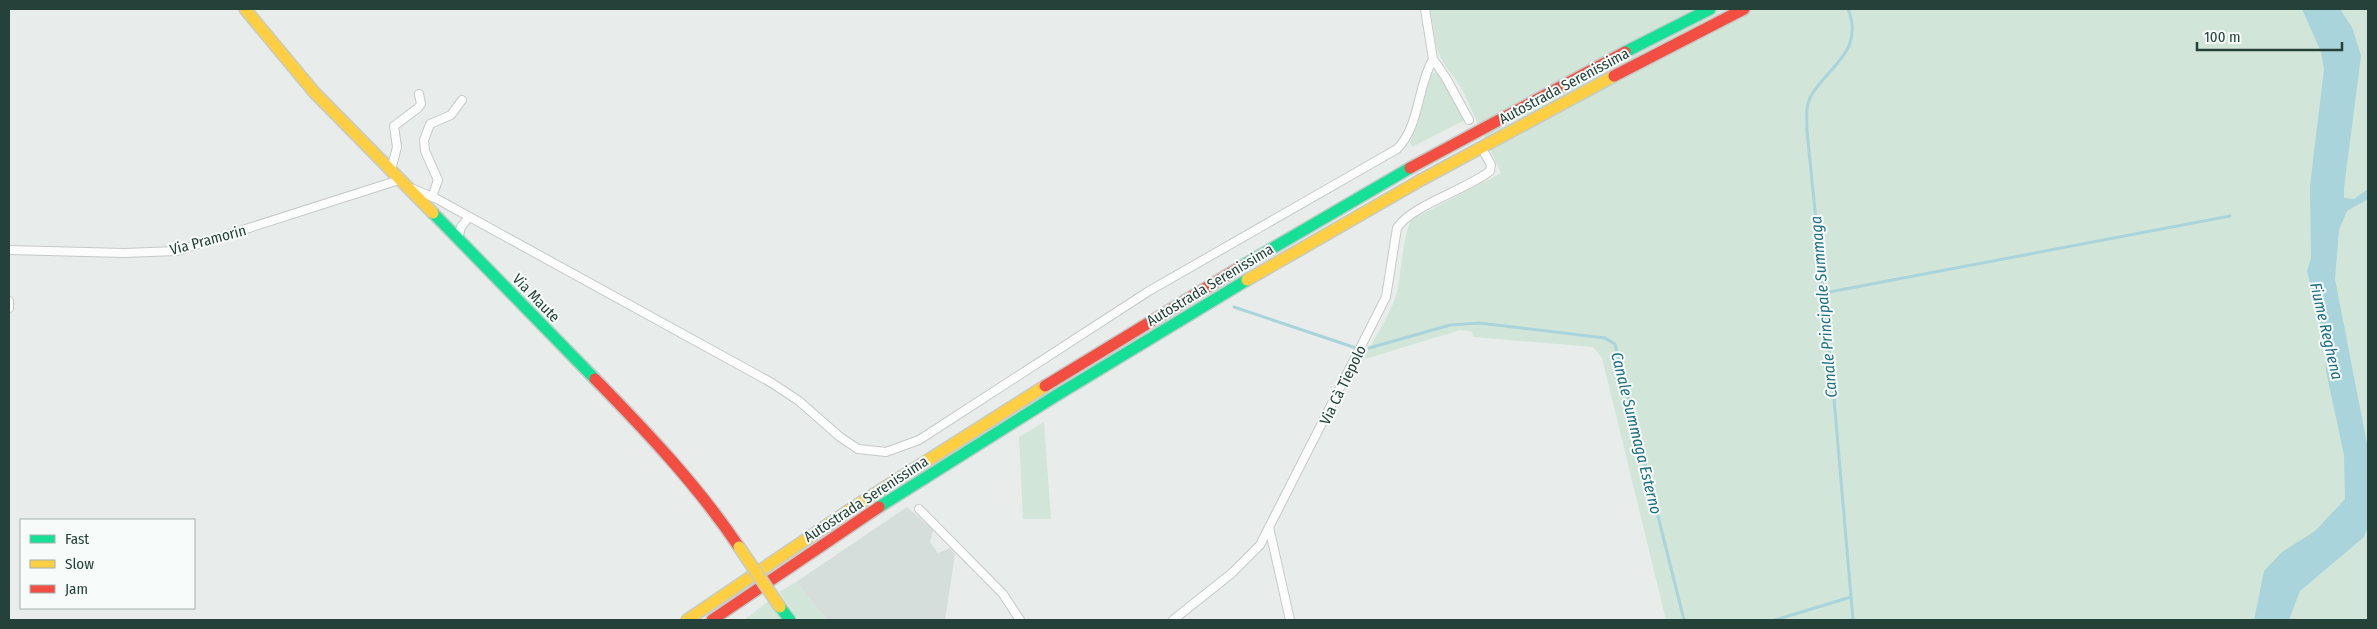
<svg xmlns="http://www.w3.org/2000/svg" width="2377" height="629" viewBox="0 0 2377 629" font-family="'Fira Sans Condensed',sans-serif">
<rect width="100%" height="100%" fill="#e8edeb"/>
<!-- built -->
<path fill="#d6dedb" d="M907,507L933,530L930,542L938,553L950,548L955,554L945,620H827L796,582Z"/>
<!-- green -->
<path fill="#d1e6d8" d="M1430,9H2368V620H1666L1602,358L1593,347L1473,337L1472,332L1460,330L1362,360C1374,340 1393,311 1398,288C1402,265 1402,242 1411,220L1501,173L1461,87L1442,61L1437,49Z
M1435,72L1442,77L1463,116V121L1412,147L1410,143L1427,78Z
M1044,422L1051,519H1023L1019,437Z
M796,582L827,620H799L779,592Z
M770,600L783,620H744Z"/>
<!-- water -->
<path fill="#a9d4db" d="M2302,9H2340L2352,27L2361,56L2344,188V198L2354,199L2368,189V199L2347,211L2339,230L2335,279L2368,449V527L2364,537L2300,591L2289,620H2254L2264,571L2282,552L2315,531L2345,499L2344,455L2326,371L2325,343L2307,271L2311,258L2310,186L2324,69L2321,52Z"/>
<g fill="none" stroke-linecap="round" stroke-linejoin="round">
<!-- stream -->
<path stroke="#a9d4db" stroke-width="3" d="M1848,9C1865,52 1828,66 1811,96C1805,106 1807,119 1807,131L1834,399L1853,620
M1824,293L2230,216
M1234,307L1356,348
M1369,348L1450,325L1479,323L1605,338L1615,344L1684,620
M1775,620L1851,597"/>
<defs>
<path id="street" d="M1425,9L1433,59L1446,78L1469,120
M391,170L397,147L394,126L418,108L421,104L419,94
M411,188L437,199L772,383L799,401L840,437L858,449L886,452L919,440L1149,291L1397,149C1420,126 1417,87 1433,59
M432,197L438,180L425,151L424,140L430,124L451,115L462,100
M458,239L461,227L469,217
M9,250L124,253L177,251L399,180
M9,301V308
M919,509L1003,594L1020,620
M1269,527L1290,620
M1173,620L1232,573L1260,545L1386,297L1397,228C1412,205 1466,190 1490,171L1491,165L1485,154"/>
<path id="fast" d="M1625,52L1710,9
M433,213L595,379
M1242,266L1410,168
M879,507L1057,395L1247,280
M780,607L790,620"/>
<path id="slow" d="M245,9L314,92L433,213
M1247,280L1421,180L1614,76
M687,620L851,509L1045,386"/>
<path id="jam" d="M1614,76L1744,9
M1410,168L1625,52
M595,379C647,432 698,486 739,547
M1045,386L1242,266
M712,620L879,507"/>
</defs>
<!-- street casing -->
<use href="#street" stroke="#c5cac8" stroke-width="10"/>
<!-- fast casing -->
<use href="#fast" stroke="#c3cbc8" stroke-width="14"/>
<!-- slow casing -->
<use href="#slow" stroke="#c3cbc8" stroke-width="14"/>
<!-- jam casing -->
<use href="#jam" stroke="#c3cbc8" stroke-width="14"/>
<!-- street -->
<use href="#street" stroke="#fcfcfc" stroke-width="8"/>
<!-- fast -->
<use href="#fast" stroke="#16e098" stroke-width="11"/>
<!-- slow -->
<use href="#slow" stroke="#ffcf43" stroke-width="11"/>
<!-- jam -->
<use href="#jam" stroke="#f24e42" stroke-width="11"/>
<defs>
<path id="slow-bridge" d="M739,547L780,607"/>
</defs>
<!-- slow-bridge casing -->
<use href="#slow-bridge" stroke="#c3cbc8" stroke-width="14" stroke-linecap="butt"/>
<!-- slow-bridge -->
<use href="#slow-bridge" stroke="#ffcf43" stroke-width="11"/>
</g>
<g text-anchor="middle" stroke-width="4" stroke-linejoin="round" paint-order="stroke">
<!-- street labels -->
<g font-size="15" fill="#24423a" stroke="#f7fbf9">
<text transform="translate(1564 86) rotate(-28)" y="5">Autostrada Serenissima</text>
<text transform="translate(208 240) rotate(-15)" y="5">Via Pramorin</text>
<text transform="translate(1210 285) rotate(-31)" y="5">Autostrada Serenissima</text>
<text transform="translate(536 298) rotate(46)" y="5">Via Maute</text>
<text transform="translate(1343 385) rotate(-64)" y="5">Via Cà Tiepolo</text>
<text transform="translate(866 499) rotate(-33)" y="5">Autostrada Serenissima</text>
</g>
<!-- water labels -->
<g font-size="16" font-style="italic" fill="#1c6f80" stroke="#f7fbf9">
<text transform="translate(1823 307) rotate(-95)" y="6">Canale Principale Summaga</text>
<text transform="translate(2327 331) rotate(77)" y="6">Fiume Reghena</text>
<text transform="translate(1637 433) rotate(76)" y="6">Canale Summaga Esterno</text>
</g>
</g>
<!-- border -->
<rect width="2377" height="629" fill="none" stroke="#24423a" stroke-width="20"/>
<!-- legend -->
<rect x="20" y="519" width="175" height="90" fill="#f7fbf9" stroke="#a3b1ad"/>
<rect x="30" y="535" width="25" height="8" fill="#16e098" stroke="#a3b1ad"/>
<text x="65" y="544" font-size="15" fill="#24423a">Fast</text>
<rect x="30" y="560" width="25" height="8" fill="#ffcf43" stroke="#a3b1ad"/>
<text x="65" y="569" font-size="15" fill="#24423a">Slow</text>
<rect x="30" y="585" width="25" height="8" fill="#f24e42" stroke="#a3b1ad"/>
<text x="65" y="594" font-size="15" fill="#24423a">Jam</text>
<!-- scale -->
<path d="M2197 42v8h145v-8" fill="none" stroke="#24423a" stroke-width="2.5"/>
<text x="2204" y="42" font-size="15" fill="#24423a" stroke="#f7fbf9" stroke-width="4" paint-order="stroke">100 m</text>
</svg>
